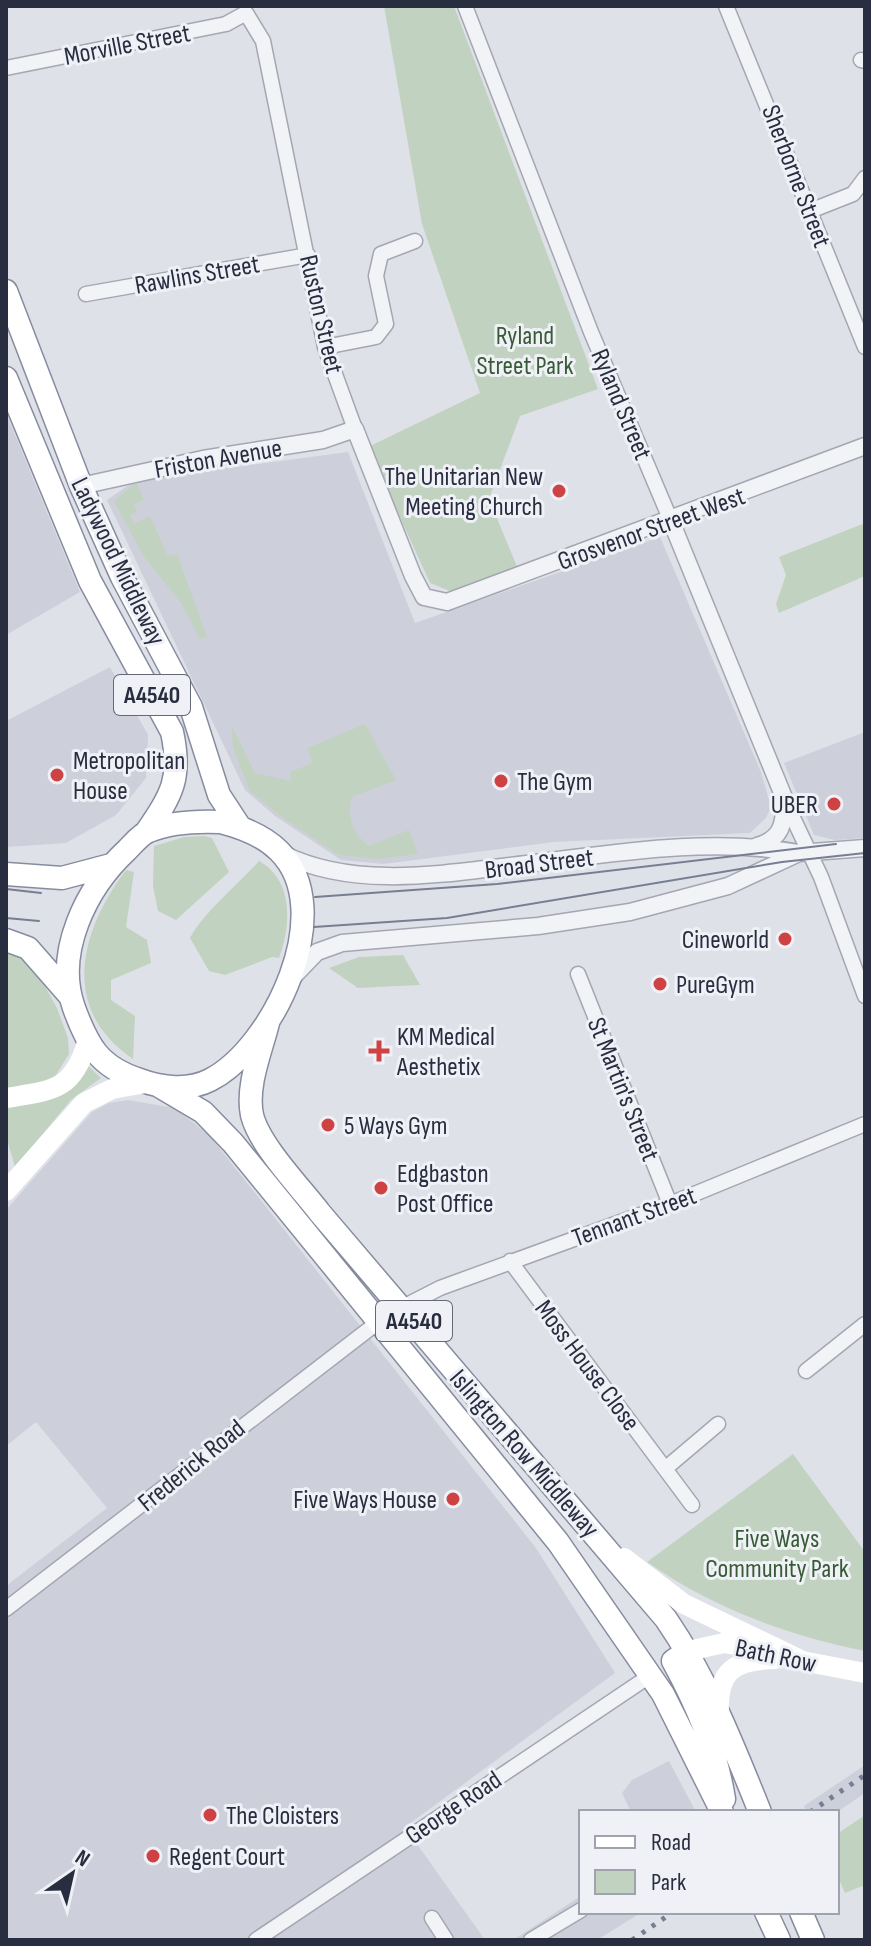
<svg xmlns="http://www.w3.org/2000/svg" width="871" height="1946" viewBox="0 0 871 1946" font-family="'Sofia Sans Condensed',sans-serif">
<rect width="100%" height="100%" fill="#dfe1e8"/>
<!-- built -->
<path fill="#cdd0da" d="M6,413L80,592L6,635Z
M348,452L415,623L660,537L761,772L771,807L766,818L750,833L554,842L384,864L341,860L275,816L245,790L107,500L136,480Z
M110,667L148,735L146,778L116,815L66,843L6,847V721Z
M865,732V838L835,840L814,835L784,763Z
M128,1100L175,1108L210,1136L536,1548L615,1673L405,1827L485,1940H6V1586L107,1508L36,1422L6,1446V1210L92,1112L109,1103Z
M669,1761L696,1812H631L622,1793L632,1780Z
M865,1765V1793L837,1812H807L804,1806Z
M581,1896V1912H642L597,1940H513Z"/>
<!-- green -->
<path fill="#c2d2c0" d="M384,6H454L598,389L520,416L489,499L518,569L450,591L430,583L368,447L480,393L422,224Z
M136,482L144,500L134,504L137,512L130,515L134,524L150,516L168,556L177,554L207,637L200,639L181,603L144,557L114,501Z
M865,523V576L779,613L776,604L786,575L779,557Z
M365,724L396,780L352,797C346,816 353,834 369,846L409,830L418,854L378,859L339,855L279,815L250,791L233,748L232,726L255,773L291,781L290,772L313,763L307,748Z
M205,836L212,838L229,872L176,920L158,911L153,886L154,846L184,837Z
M259,861C294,880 291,926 279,958L272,957L225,975L209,971L190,938C203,913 239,884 259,861Z
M126,870L134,872L126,927L147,940L151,963L111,980V1000L135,1016L133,1059C59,1009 80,931 126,870Z
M6,950L31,961L57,1008L68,1038L69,1054L53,1080L6,1090Z
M403,955L420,985L358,988L329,968L359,957Z
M85,1063L101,1078L71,1100L15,1167L6,1136V1109L48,1099Z
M793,1454L865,1552V1651C786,1635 713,1608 647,1562Z
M865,1815V1885L845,1893L837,1875V1834Z"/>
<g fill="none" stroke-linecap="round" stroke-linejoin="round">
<defs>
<path id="minor" d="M465,6L591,332L671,521
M726,6L865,347
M246,13L263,41L325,347L355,429
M861,60L865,61
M6,68L226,24L246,13
M810,211L853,194L865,178
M86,294L308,255
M325,347L376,337L386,324L376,276L381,254L415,241
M785,801L821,877L865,996
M578,974L670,1204
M510,1261L692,1505
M403,1307L440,1288L670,1204L865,1124
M806,1371L865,1324
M666,1468L718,1424
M6,1609L377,1323
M432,1918L446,1940
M256,1940L651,1675
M531,1940L581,1910"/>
<path id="tertiary" d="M81,486L203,459L323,440L355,429L413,576L424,597L447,602L865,446
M671,521L785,800C784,824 782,839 757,846
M283,854C351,888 436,875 510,866C605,855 704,836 799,853
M292,978L317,952L342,943L538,926L630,912L728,886L799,853L865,848"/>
<path id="trunk" d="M6,291L81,486L122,577L191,707L219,795L240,827
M6,378L90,581L172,732C182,778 172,794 147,831
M221,822C241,827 264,836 279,851C339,910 273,1048 210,1080C189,1091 161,1088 140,1080C99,1067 88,1046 74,1008C54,953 86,888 127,850C133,844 141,834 149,831C171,822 198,821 221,822Z
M6,874L62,878L111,865
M6,940L28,948L70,996
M268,1023C261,1051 246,1086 252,1115C259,1145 301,1188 320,1213L666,1619C707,1679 733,1745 760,1812
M159,1086L203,1112L233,1143L558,1542L663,1694L722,1812
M688,1651L673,1661C697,1705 716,1749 724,1799
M766,1912L779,1940
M801,1912L813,1940"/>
</defs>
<!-- minor casing -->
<use href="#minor" stroke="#a4a7b2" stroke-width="17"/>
<!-- tertiary casing -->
<use href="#tertiary" stroke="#a4a7b2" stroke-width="19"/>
<!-- trunk casing -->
<use href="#trunk" stroke="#868c9f" stroke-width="25"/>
<!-- minor -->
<use href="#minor" stroke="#f2f3f7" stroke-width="14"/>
<!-- tertiary -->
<use href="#tertiary" stroke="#f2f3f7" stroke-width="16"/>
<!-- secondary -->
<path stroke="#fff" stroke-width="20" d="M6,1098C52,1090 72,1092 87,1043
M6,1191L84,1103L112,1089L146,1083
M624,1558L684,1604L807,1663
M688,1651L724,1643L759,1648
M797,1660L865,1673
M719,1715C717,1671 733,1660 775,1659"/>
<!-- trunk -->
<use href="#trunk" stroke="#fff" stroke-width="22"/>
<!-- tram -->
<path stroke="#787e92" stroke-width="2" d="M6,889L41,893
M315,897L497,884L836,844
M6,918L39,921
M314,927L447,918L782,862L865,853"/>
<!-- rail -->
<path stroke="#787e92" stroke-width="5" stroke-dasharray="4 8" stroke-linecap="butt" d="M810,1812L865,1775
M632,1940L673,1912"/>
</g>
<!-- markers -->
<g fill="#cf4243" stroke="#eff1f6" stroke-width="3">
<circle cx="559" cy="491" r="8"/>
<circle cx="57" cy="775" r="8"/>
<circle cx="501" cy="781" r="8"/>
<circle cx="834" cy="804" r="8"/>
<circle cx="785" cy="939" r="8"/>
<circle cx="660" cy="984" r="8"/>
<path d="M375 1039h8v8h8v8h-8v8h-8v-8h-8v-8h8z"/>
<circle cx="328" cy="1125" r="8"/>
<circle cx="381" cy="1188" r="8"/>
<circle cx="453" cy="1499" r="8"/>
<circle cx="210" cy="1815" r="8"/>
<circle cx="153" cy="1856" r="8"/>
</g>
<g text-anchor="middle" stroke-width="6" stroke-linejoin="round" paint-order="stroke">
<!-- shield labels -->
<g fill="#eff1f6" stroke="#646877" stroke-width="2">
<rect x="114" y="675" width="76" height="40" rx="6"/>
<rect x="376" y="1301" width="76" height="40" rx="6"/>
</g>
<g font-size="24" font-weight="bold" fill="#282d40">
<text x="152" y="703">A4540</text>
<text x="414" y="1329">A4540</text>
</g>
<!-- street labels -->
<g font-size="26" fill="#282d40" stroke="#eff1f6">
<text transform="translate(127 44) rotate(-11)" y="9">Morville Street</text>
<text transform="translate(797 176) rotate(69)" y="9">Sherborne Street</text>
<text transform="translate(197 274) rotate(-10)" y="9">Rawlins Street</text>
<text transform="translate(322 314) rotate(77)" y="9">Ruston Street</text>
<text transform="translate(622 404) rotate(67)" y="9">Ryland Street</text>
<text transform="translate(218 458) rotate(-10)" y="9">Friston Avenue</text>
<text transform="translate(651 528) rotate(-20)" y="9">Grosvenor Street West</text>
<text transform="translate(119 561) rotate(64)" y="9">Ladywood Middleway</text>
<text transform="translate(539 863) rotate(-7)" y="9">Broad Street</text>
<text transform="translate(624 1089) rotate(68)" y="9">St Martin's Street</text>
<text transform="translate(634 1216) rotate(-20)" y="9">Tennant Street</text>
<text transform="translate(588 1365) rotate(53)" y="9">Moss House Close</text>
<text transform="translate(525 1453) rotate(49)" y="9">Islington Row Middleway</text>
<text transform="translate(191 1465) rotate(-39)" y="9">Frederick Road</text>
<text transform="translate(776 1655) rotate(12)" y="9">Bath Row</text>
<text transform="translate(453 1807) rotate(-34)" y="9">George Road</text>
</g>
<!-- park labels -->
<g font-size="26" fill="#375c35" stroke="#eff1f6">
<text x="525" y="344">Ryland<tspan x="525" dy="30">Street Park</tspan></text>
<text x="777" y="1547">Five Ways<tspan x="777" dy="30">Community Park</tspan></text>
</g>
<!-- poi labels -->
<g font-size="26" fill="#282d40" stroke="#eff1f6" text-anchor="start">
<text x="543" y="485" text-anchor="end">The Unitarian New<tspan x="543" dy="30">Meeting Church</tspan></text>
<text x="73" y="769">Metropolitan<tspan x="73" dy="30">House</tspan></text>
<text x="517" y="790">The Gym</text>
<text x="818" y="813" text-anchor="end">UBER</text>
<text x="769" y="948" text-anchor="end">Cineworld</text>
<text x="676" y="993">PureGym</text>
<text x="397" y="1045">KM Medical<tspan x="397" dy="30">Aesthetix</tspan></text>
<text x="344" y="1134">5 Ways Gym</text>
<text x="397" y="1182">Edgbaston<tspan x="397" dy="30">Post Office</tspan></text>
<text x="437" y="1508" text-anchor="end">Five Ways House</text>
<text x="226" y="1824">The Cloisters</text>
<text x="169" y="1865">Regent Court</text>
</g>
</g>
<!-- border -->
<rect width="871" height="1946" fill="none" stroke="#282d40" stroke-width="16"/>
<!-- legend -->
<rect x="579" y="1810" width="260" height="104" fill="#eff1f6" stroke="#9fa3ad" stroke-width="2"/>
<rect x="595" y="1836" width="40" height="12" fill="#ffffff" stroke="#9fa3ad" stroke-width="2"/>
<text x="651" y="1850" font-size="24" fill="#282d40">Road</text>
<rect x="595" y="1870" width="40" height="24" fill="#c2d2c0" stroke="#9fa3ad" stroke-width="2"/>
<text x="651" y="1890" font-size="24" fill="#282d40">Park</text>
<!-- north arrow -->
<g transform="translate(72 1874) rotate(34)" stroke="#eff1f6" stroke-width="6" paint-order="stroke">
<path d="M0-6L14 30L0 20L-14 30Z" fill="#282d40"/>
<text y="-12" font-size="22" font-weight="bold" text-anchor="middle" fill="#282d40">N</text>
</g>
</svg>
